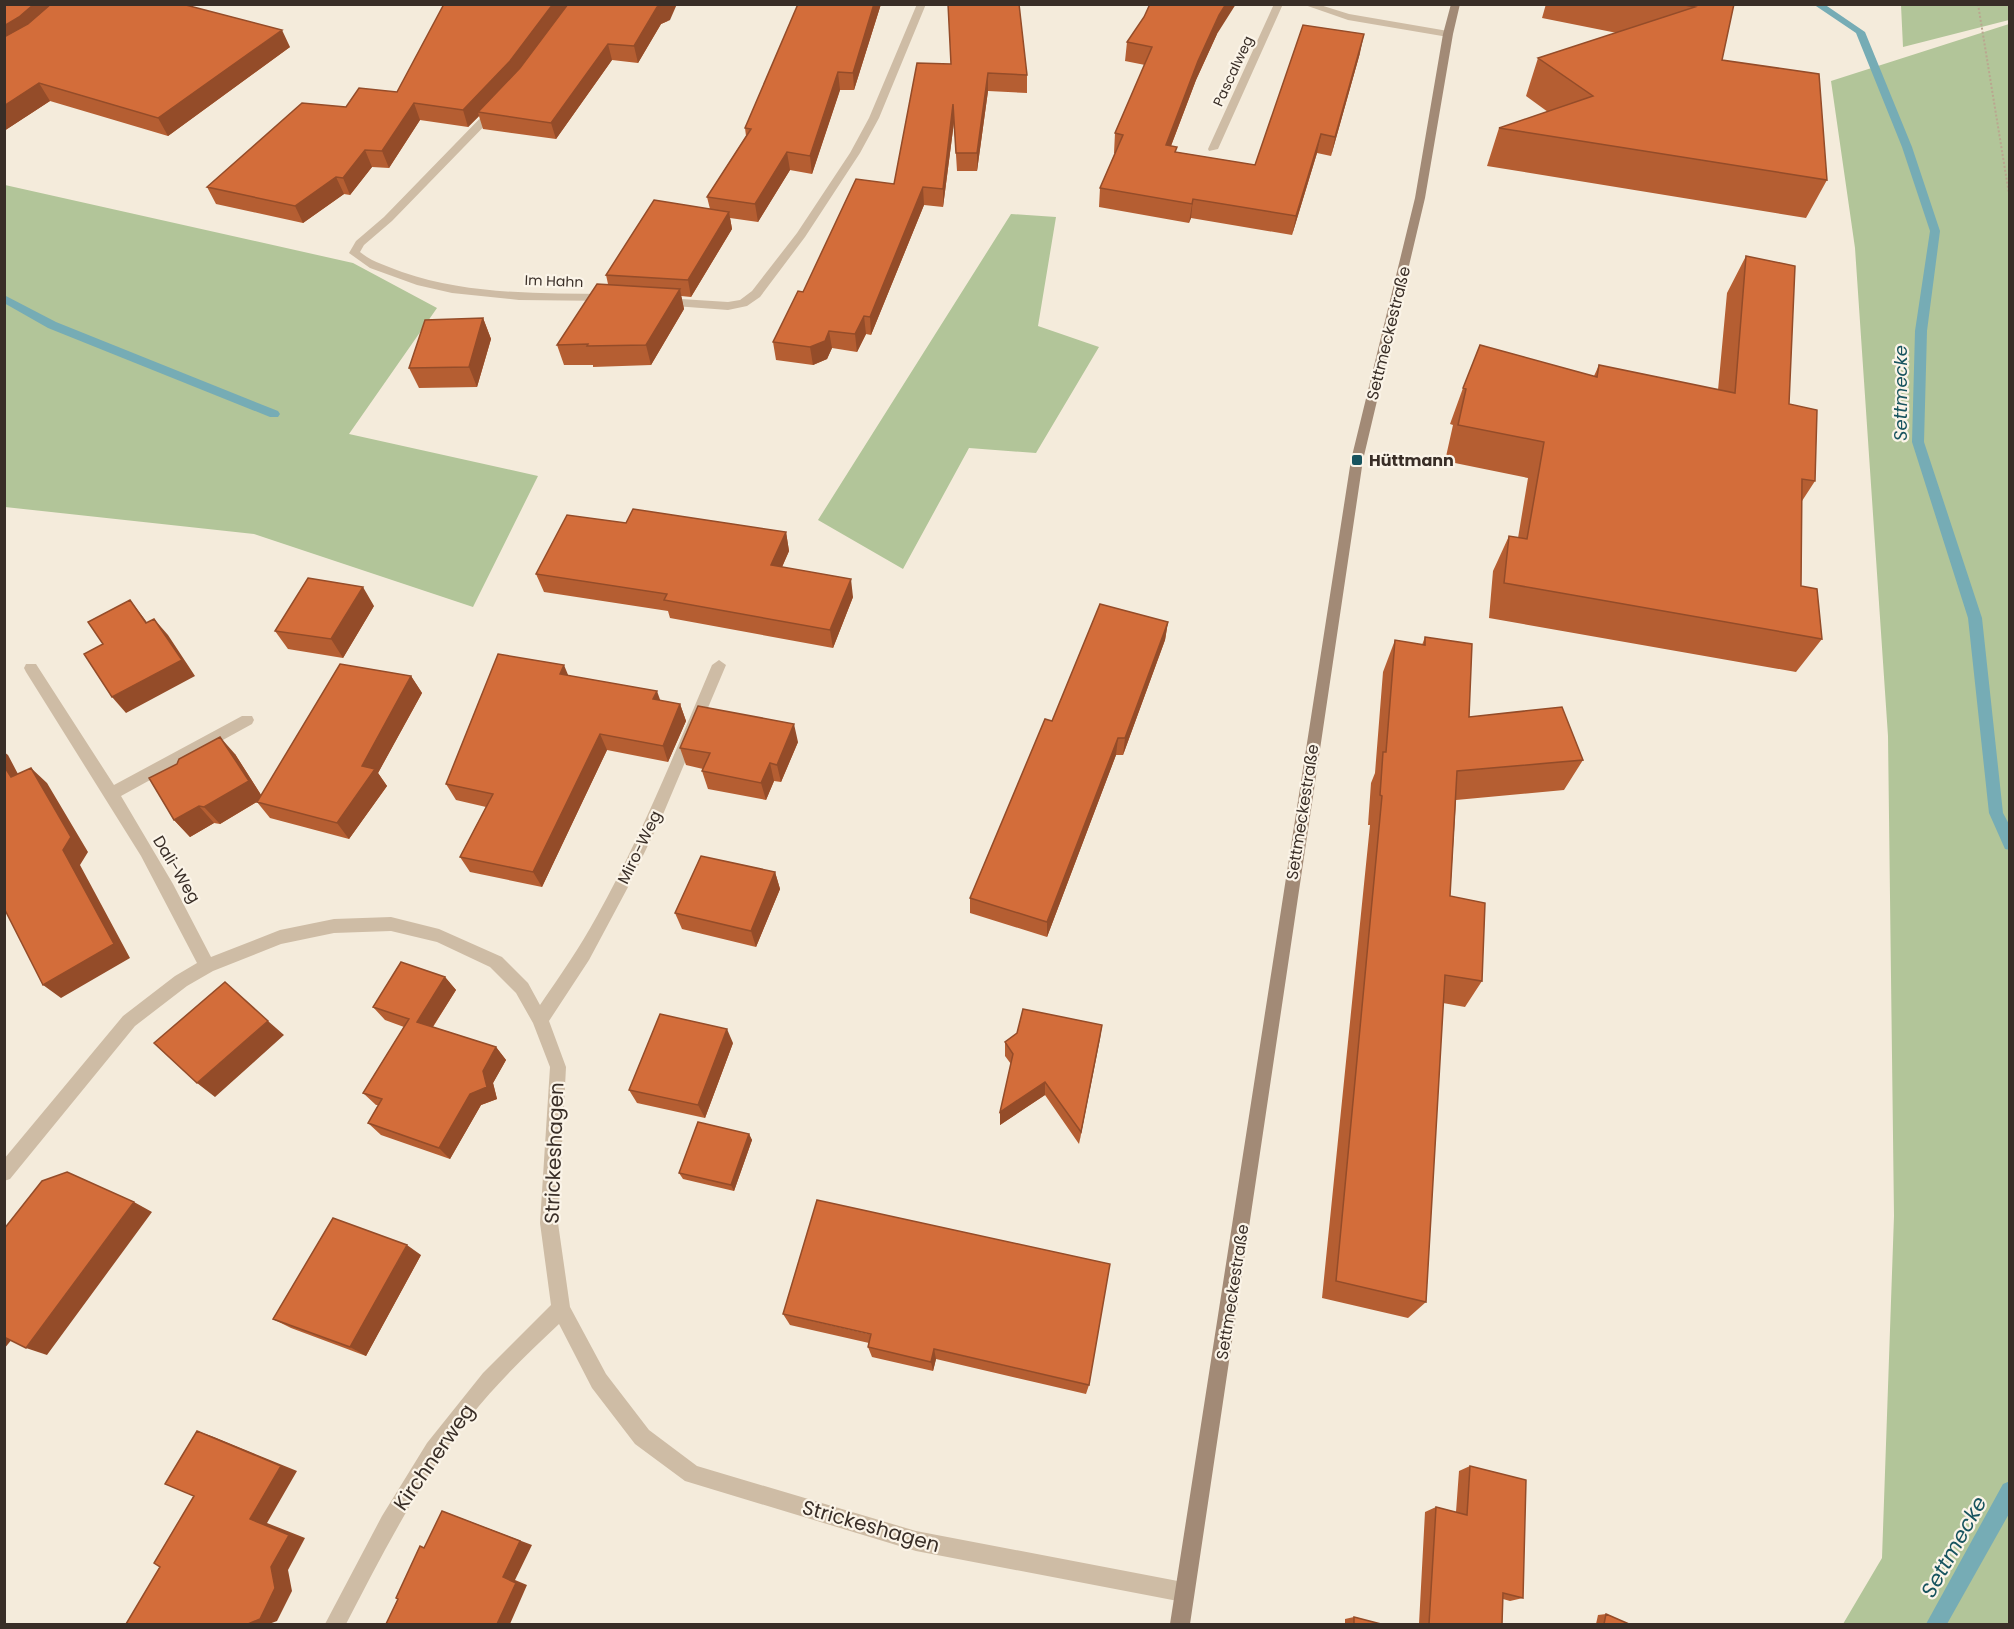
<svg xmlns="http://www.w3.org/2000/svg" width="2014" height="1629" viewBox="0 0 2014 1629" font-family="Poppins,sans-serif">
<rect width="100%" height="100%" fill="#f4ebdb"/>
<!-- green -->
<path fill="#b2c599" d="M1901,5H2009V20L1903,47Z
M2009,24V1624H1843L1882,1558L1894,1216L1888,736L1855,248L1831,81Z
M5,185L353,263L437,308L349,434L538,476L473,607L254,534L5,507Z
M1011,214L1056,217L1038,326L1099,347L1036,453L969,448L903,569L818,520Z"/>
<g fill="none" stroke-linecap="round" stroke-linejoin="round">
<!-- stream -->
<path fill="#76acb5" fill-rule="evenodd" d="M1813,4H1824L1865,32L1912,147L1940,231L1927,331L1924,442L1982,618L2003,813L2010,826V850L2005,849L1989,813L1968,618L1912,442L1915,331L1930,231L1902,147L1856,33Z
M4,295L56,322L278,411L280,414L278,417H270L48,328L4,303Z
M2010,1481V1512L1947,1624H1926L2003,1484Z"/>
<!-- path -->
<path stroke="#baa68f" stroke-width="2" stroke-dasharray="2 2" stroke-linecap="butt" d="M1978,4L2010,200"/>
<!-- street -->
<path fill="#cebca5" fill-rule="evenodd" d="M917,4H926L879,118L860,153L805,237L760,297L747,306L728,310L661,305V299L665,298L728,302L740,300L752,291L797,233L850,153L869,118Z
M1274,4H1283L1218,149L1209,151L1208,149Z
M1302,4H1317L1349,14L1448,31L1453,34L1448,37L1348,20Z
M494,107L498,108V112L392,221L364,245L360,252C372,262 387,266 402,272C469,295 538,293 608,294L614,298L612,301L519,300L452,293L417,285L370,268L349,253L356,241L384,217L490,108Z
M719,660L726,665L664,812L627,889L589,960L549,1021L566,1067L558,1223L570,1307L606,1374L649,1430L697,1466L916,1531L1183,1582L1190,1585L1193,1592L1190,1599L1183,1602L916,1551L685,1481L635,1444L592,1388L559,1324C528,1353 497,1383 470,1417C420,1480 383,1553 346,1624H325L382,1516L427,1443L483,1373L551,1305L540,1223L550,1067L533,1023L516,993L490,967L437,942L391,931L334,933L281,944L213,971L187,986L135,1026L10,1179L4,1181V1159L123,1016L175,976L197,963L141,856L26,672L24,668L26,664H36L114,785L242,716H252L254,720L252,724L121,796L173,884L211,957L280,930L334,919L391,917L439,929L502,957L528,983L540,1005C560,976 580,947 597,916C642,835 676,750 712,665Z"/>
<!-- secondary -->
<path fill="#a28a76" fill-rule="evenodd" d="M1451,4H1460L1453,34L1425,198L1363,460L1190,1624H1170L1351,460L1415,198L1443,34Z"/>
</g>
<!-- wall -->
<path fill="#b55e32" d="M4,4L290,47L168,136L50,101L4,131Z
M881,4L854,90H840L812,174L790,170L758,222L730,218L732,229L691,297L681,296L684,309L651,365L593,367V365H564L557,345L608,284L606,275L710,209L707,197L746,136L745,128Z
M1546,4H1734L1722,60L1827,180L1806,218L1487,166L1499,128L1548,112L1526,96L1538,58L1617,33L1542,18Z
M670,20L661,24L638,63L612,60L556,139L483,129L479,116L468,127L420,120L389,168L372,167L350,195L344,194L303,223L216,204L207,187L346,107L397,92Z
M1217,34L1196,80L1171,146L1176,152L1255,165L1360,53L1331,156L1317,153L1292,235L1191,218L1189,223L1099,207L1100,188L1115,153H1114L1115,133L1145,65L1125,61L1127,42Z
M917,63L1027,75V93L988,91L977,171H957L954,122L943,207L924,205L871,335L866,334L857,352L832,348L827,359L813,365L776,360L773,342L803,292L894,184Z
M1746,256L1789,404L1815,481L1802,501L1801,586L1822,639L1796,672L1489,618L1493,571L1509,536L1518,538L1528,478L1445,461L1453,425L1450,424L1463,388L1594,376L1599,365L1718,390L1727,293Z
M483,318L491,339L477,387L419,388L409,368Z
M626,523L786,532L789,551L782,567L853,597L833,648L670,618L668,611L544,592L536,574Z
M374,606L343,658L288,649L275,631Z
M1168,622L1165,640L1123,755H1116L1047,937L970,913V898L1052,721Z
M1425,637L1469,717L1583,760L1564,790L1456,800L1450,896L1482,981L1465,1007L1443,1003L1426,1302L1408,1318L1322,1298L1370,825H1368L1371,783L1375,773L1383,672L1395,640L1422,645Z
M568,675L660,701L680,704L686,721L668,762L607,750L542,887L470,872L460,857L486,807L456,800L446,784Z
M411,676L422,693L378,773L387,786L349,839L270,818L257,802L220,824L214,823L190,837L174,820L235,754L261,795Z
M798,742L781,782L774,781L766,800L708,789L702,771L703,769L686,765L680,748Z
M775,872L780,889L756,947L682,929L675,913Z
M445,977L456,990L433,1027L496,1047L506,1060L493,1083L497,1099L481,1105L450,1159L381,1135L368,1123L378,1105H376L363,1093L404,1027L385,1020L373,1007Z
M1102,1025L1079,1144L1045,1095L1000,1125V1112L1011,1064L1005,1056V1042Z
M733,1043L705,1118L637,1103L629,1090Z
M749,1134L752,1140L734,1191L683,1179L679,1173Z
M421,1255L366,1356L291,1328L273,1319Z
M783,1314L1089,1385L1086,1394L936,1359L933,1371L872,1357L868,1347L869,1343L790,1325Z
M1470,1466L1523,1598L1510,1601L1503,1599L1502,1624H1419L1425,1512L1436,1507L1456,1512L1459,1471Z
M1606,1614L1629,1624H1596L1598,1615Z
M1354,1617L1381,1624H1345V1619Z"/>
<!-- shaded-wall -->
<path fill="#944c29" d="M34,4H65L4,50V26Z
M553,4H570L515,78L478,112L479,116L468,127L463,110Z
M664,4H677L670,20L661,24L638,63L634,46L657,7Z
M874,4H881L854,90L853,73Z
M1226,4H1236L1217,34L1196,80L1164,164L1166,145L1198,61L1219,15Z
M282,30L290,47L168,136L158,118Z
M1364,34L1360,53L1331,156L1335,137Z
M608,44L612,60L556,139L551,123Z
M838,72L840,90L812,174L810,156Z
M988,73V91L977,171V153Z
M39,83L50,101L4,131V106Z
M414,103L420,120L389,168L382,151Z
M953,104L954,122L943,207V189Z
M1321,134L1317,153L1292,235L1296,216Z
M365,150L372,167L350,195L343,178Z
M787,152L790,170L758,222L755,204Z
M336,177L344,194L303,223L295,206Z
M923,187L924,205L871,335L870,317Z
M1193,199L1191,218L1189,223L1192,204Z
M729,212L732,229L691,297L688,280Z
M680,289L684,309L651,365L646,345Z
M864,316L866,334L857,352L855,334Z
M483,318L491,339L477,387L469,367Z
M829,331L832,348L827,359L813,365L810,347Z
M786,532L789,551L775,583L771,565Z
M851,579L853,597L833,648L830,630Z
M363,587L374,606L343,658L331,639Z
M130,600L143,617L159,639L146,623Z
M154,619L168,635L195,676L126,713L112,697Z
M1168,622L1165,640L1123,755L1125,738Z
M564,665L571,682L560,674Z
M411,676L422,693L378,773L387,786L349,839L337,823L362,766Z
M657,691L663,708L653,699Z
M680,704L686,721L668,762L663,746Z
M794,724L798,742L781,782L777,765Z
M600,734L607,750L542,887L533,872Z
M220,737L235,754L263,798L220,824L204,807Z
M1118,738L1116,755L1047,937V922Z
M4,752L8,755L28,793L11,777L4,766Z
M770,763L774,781L766,800L761,783Z
M31,768L47,783L88,852L80,865L130,958L61,998L43,985L63,850Z
M199,806L214,823L190,837L174,820Z
M775,872L780,889L756,947L751,931Z
M445,977L456,990L428,1034L417,1022Z
M268,1021L284,1035L215,1097L197,1083Z
M1102,1025L1100,1039L1079,1144L1081,1132Z
M727,1029L733,1043L705,1118L698,1105Z
M496,1047L506,1060L493,1083L497,1099L481,1105L450,1159L439,1148Z
M1045,1082V1095L1000,1125V1112Z
M749,1134L752,1140L734,1191L731,1185Z
M134,1202L152,1212L47,1355L26,1348Z
M407,1245L421,1255L366,1356L350,1347Z
M4,1336L13,1338L4,1349Z
M934,1349L936,1359L933,1371L931,1362Z
M197,1431L214,1437L297,1471L267,1523L305,1538L288,1570L292,1591L277,1621L269,1624H248L271,1567L250,1519Z
M442,1511L532,1545L515,1580L527,1585L510,1624H497L503,1577Z"/>
<!-- building -->
<path fill="#d36d3a" stroke="#944c29" stroke-width="1.5" d="M4,4H34L19,17L4,26Z
M51,4H182L282,30L158,118L39,83L4,106V37L28,24Z
M444,4H553L510,61L463,110L414,103L382,151L365,150L343,178L336,177L295,206L207,187L302,103L346,107L359,88L397,92Z
M568,4H664L657,7L634,46L608,44L551,123L478,112L520,68Z
M798,4H874L853,73L838,72L810,156L787,152L755,204L707,197L751,129L745,128Z
M948,4H1019L1027,75L988,73L977,153H956L953,104L943,189L923,187L870,317L864,316L855,334L829,331L825,341L810,347L773,342L798,291L803,292L856,179L894,184L917,63L951,64Z
M1150,4H1226L1219,15L1198,61L1166,145L1177,147L1175,152L1255,165L1303,25L1364,34L1335,137L1321,134L1296,216L1193,199L1192,204L1100,188L1123,135L1115,133L1152,47L1127,42L1144,17Z
M1680,4H1734L1722,60L1819,74L1827,180L1499,128L1593,96L1538,58L1695,7Z
M654,200L729,212L688,280L606,275Z
M1746,256L1795,266L1789,404L1817,410L1815,481L1802,479L1801,586L1817,589L1822,639L1504,583L1509,536L1527,539L1544,442L1458,425L1466,389L1463,388L1480,345L1597,377L1599,365L1735,393Z
M597,284L680,289L646,345L587,346L588,344L557,345Z
M483,318L469,367L409,368L425,320Z
M633,509L786,532L771,565L851,579L830,630L664,600L667,594L536,574L567,515L626,523Z
M308,578L363,587L331,639L275,631Z
M130,600L146,623L154,619L182,660L112,697L84,654L103,644L88,622Z
M1100,604L1168,622L1125,738H1118L1047,922L970,898L1045,719L1052,721Z
M1425,637L1472,644L1469,717L1562,707L1583,760L1457,771L1450,896L1485,903L1482,981L1445,975L1426,1302L1336,1281L1382,796L1380,795L1383,752H1386L1395,640L1425,645Z
M498,654L564,665L560,674L657,691L653,699L680,704L663,746L600,734L533,872L460,857L493,794L446,784Z
M340,664L411,676L362,766L375,769L337,823L257,802Z
M698,706L794,724L777,765L770,763L761,783L702,771L710,753L680,748Z
M220,737L249,781L204,807L199,806L174,820L149,778L177,764L179,759Z
M4,766L11,777L31,768L71,837L63,850L114,944L43,985L4,908Z
M701,856L775,872L751,931L675,913Z
M401,962L445,977L417,1022L496,1047L483,1071L487,1087L470,1094L439,1148L368,1123L382,1099L363,1093L409,1019L373,1007Z
M225,982L268,1021L197,1083L154,1043Z
M1023,1009L1102,1025L1081,1132L1045,1082L1000,1112L1013,1054L1005,1042L1017,1033Z
M660,1014L727,1029L698,1105L629,1090Z
M698,1122L749,1134L731,1185L679,1173Z
M67,1172L134,1202L26,1348L4,1337V1229L42,1181Z
M817,1200L1110,1264L1089,1385L934,1349L931,1362L868,1347L871,1334L783,1314Z
M333,1218L407,1245L350,1347L273,1319Z
M197,1431L281,1466L250,1519L289,1535L271,1567L275,1588L260,1619L248,1624H126L160,1567L154,1563L194,1496L165,1484Z
M1470,1466L1526,1480L1523,1598L1503,1593L1502,1624H1429L1436,1507L1467,1515Z
M442,1511L520,1541L503,1577L516,1583L497,1624H386L398,1599L396,1598L420,1546L424,1548Z
M1606,1614L1629,1624H1604Z
M1354,1617L1381,1624H1354Z"/>
<!-- markers -->
<rect fill="#18545f" stroke="#fbf4e8" stroke-width="2" x="1351" y="454" width="12" height="12" rx="3"/>
<g text-anchor="middle" stroke-width="4.5" stroke-linejoin="round" paint-order="stroke">
<!-- far-street labels -->
<g font-size="14" fill="#392e27" stroke="#fbf4e8">
<text transform="translate(1233 71) rotate(-65)" y="5">Pascalweg</text>
<text transform="translate(554 281) rotate(2)" y="5">Im Hahn</text>
</g>
<!-- street labels -->
<g font-size="16" fill="#392e27" stroke="#fbf4e8">
<text transform="translate(1388 333) rotate(-76)" y="6">Settmeckestraße</text>
<text transform="translate(1302 812) rotate(-81)" y="6">Settmeckestraße</text>
<text transform="translate(639 847) rotate(-64)" y="6">Miro-Weg</text>
<text transform="translate(177 869) rotate(59)" y="6">Dali-Weg</text>
<text transform="translate(1232 1292) rotate(-81)" y="6">Settmeckestraße</text>
</g>
<!-- poi labels -->
<g font-size="16" font-weight="bold" fill="#392e27" stroke="#fbf4e8" text-anchor="start">
<text x="1369" y="466">Hüttmann</text>
</g>
<!-- water labels -->
<g font-size="18" font-style="italic" fill="#18545f" stroke="#fbf4e8">
<text transform="translate(1901 393) rotate(-90)" y="6">Settmecke</text>
</g>
<!-- near-street labels -->
<g font-size="20" fill="#392e27" stroke="#fbf4e8">
<text transform="translate(554 1153) rotate(-88)" y="7">Strickeshagen</text>
<text transform="translate(434 1457) rotate(-55)" y="7">Kirchnerweg</text>
<text transform="translate(871 1526) rotate(16)" y="7">Strickeshagen</text>
</g>
<!-- near-water labels -->
<g font-size="21" font-style="italic" fill="#18545f" stroke="#fbf4e8">
<text transform="translate(1954 1547) rotate(-61)" y="7">Settmecke</text>
</g>
</g>
<!-- border -->
<rect width="2014" height="1629" fill="none" stroke="#392e27" stroke-width="12"/>
</svg>
